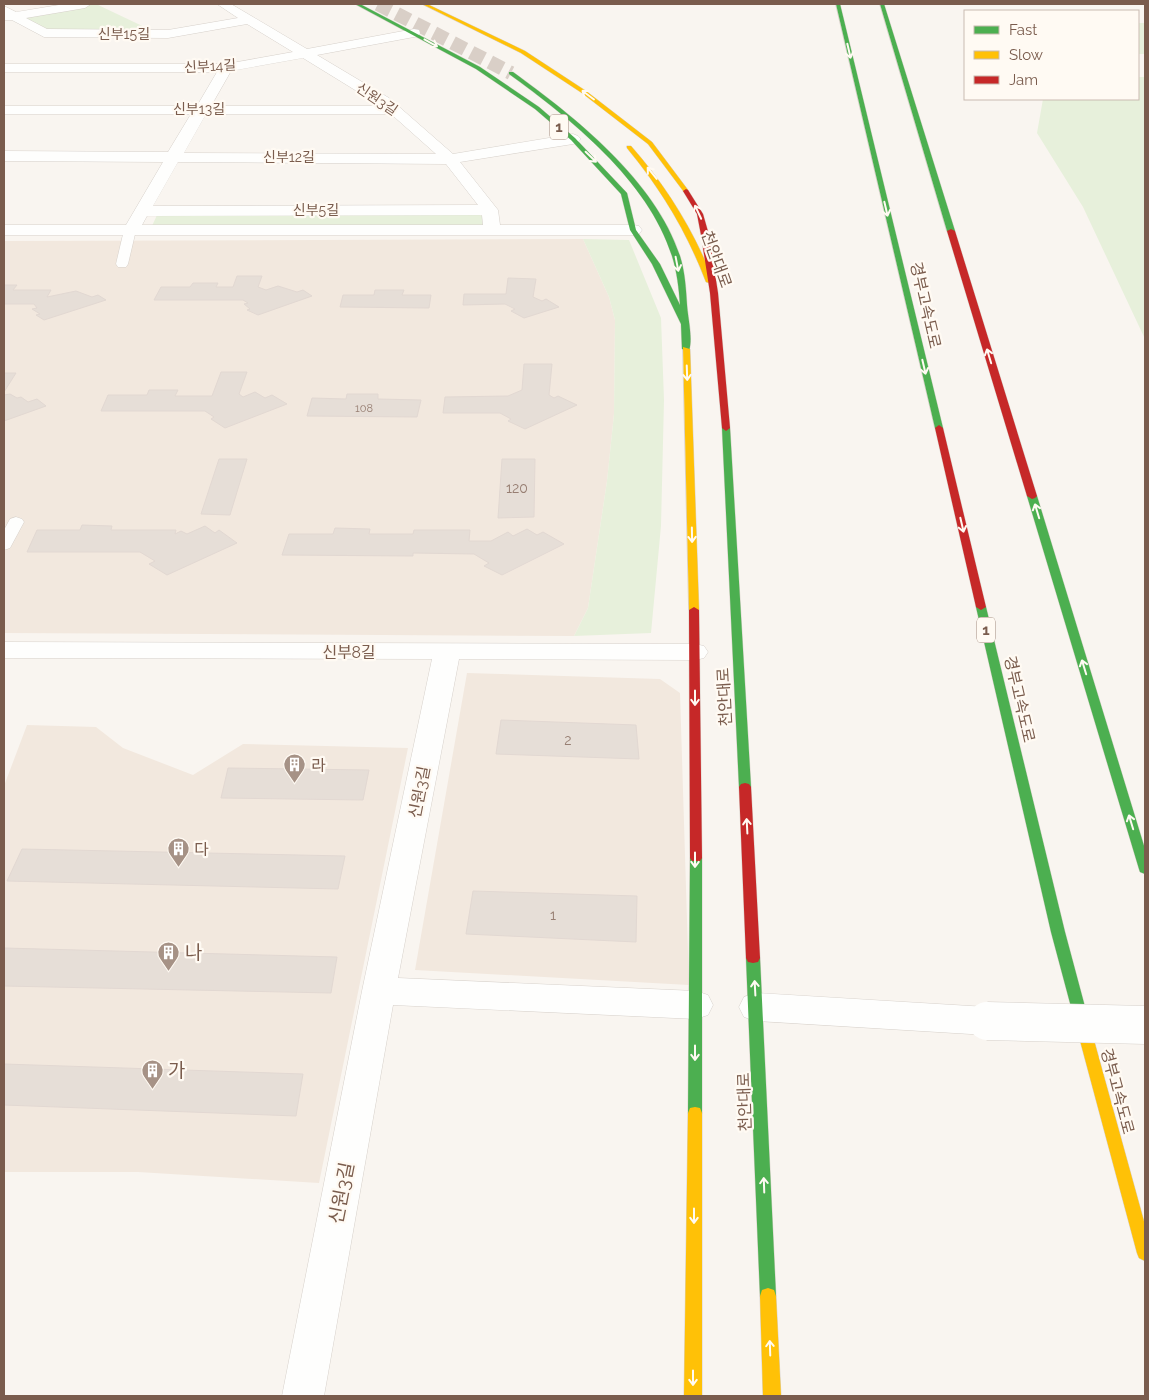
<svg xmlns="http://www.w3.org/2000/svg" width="1149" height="1400" viewBox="0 0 1149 1400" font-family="Raleway,'Noto Sans KR',sans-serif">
<rect width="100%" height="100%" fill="#f9f5f0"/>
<!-- residential -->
<path fill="#f2e8de" d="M583,239L609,297L615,320L614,414L607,481L588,608L574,636L4,633V241Z
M467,673L660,679L680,693L689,985L415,970Z
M27,725L96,727L123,748L193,775L243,744L408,748L319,1183L138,1172H4V786Z"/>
<!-- green -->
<path fill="#e7f0db" d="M91,4H96L155,32H49L22,18Z
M1138,23H1145V54H1138Z
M1138,77H1145V339L1083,207L1037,133L1043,99H1138Z
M476,213L482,216L488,225L152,226L157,215Z
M583,239L629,240L661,318L664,400L661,526L651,633L574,636L588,608L607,481L614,414L615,320L609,297Z"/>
<!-- building -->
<path fill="#e6ded7" stroke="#e2d8d2" d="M237,276H262L258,287L266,290L278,286L297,292L303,290L312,296L258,315L247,310L250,309L244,304L248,303L243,300H154L161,287H190L193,283H218L216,287H233Z
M508,278L536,279L533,297L542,301L546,299L559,307L524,318L511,311L515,309L505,304L463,305L464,294H506Z
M4,285H17L13,290H51L47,297L76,291L92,297L98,295L106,300L44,320L36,315L40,314L32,309L37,308L34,304H4Z
M375,290H404L402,295H431L429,308L340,307L343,295H374Z
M524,364H552L549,395L554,398L558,396L577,405L525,429L508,421L511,419L500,413H443L445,397L508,396L522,390Z
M221,372H247L239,394L243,397L255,392L265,398L272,395L287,404L225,428L211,419L214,417L205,411H101L108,395H147L149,390H178L175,396H212Z
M4,373H16L4,392Z
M10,394L17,398L21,397L28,402L37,399L46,406L4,421V395Z
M347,394H378V399L421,400L417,417L307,416L312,398L346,399Z
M219,459H247L230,515L201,514Z
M502,459H535L534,517L498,518Z
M82,525L112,526L111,530H176L175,534L181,531L187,534L205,526L215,533L219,530L237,543L167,575L149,564L155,561L140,552H27L37,530H80Z
M335,528L370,529L369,534H413L414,530H470L469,541H491L508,532L513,536L527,529L537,535L543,532L564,544L502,575L484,566L489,563L474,554L413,553V556L282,555L289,534H333Z
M501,720L636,725L639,759L496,754Z
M228,768L369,770L363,800L221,798Z
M22,849L345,856L338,889L7,881Z
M473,891L637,896L636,942L466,934Z
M4,948L337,957L331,993L4,986Z
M4,1064L303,1074L296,1116L4,1105Z"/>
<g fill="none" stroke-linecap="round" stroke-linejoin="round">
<!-- secondary-tunnel -->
<path stroke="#d9cfc7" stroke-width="14" stroke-dasharray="14 7" stroke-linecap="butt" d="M378,4L511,73"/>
<defs>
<path id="lane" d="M130,227L136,230L128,264L126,267H118L116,264L124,230Z
M16,517L22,519L24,522L10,548L4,550V530L10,519Z"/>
<path id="street" d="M65,4H91L85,8L26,18L47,29L168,30L238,18L217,4H231L307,49L414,29L419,30L420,33L419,36L414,37L317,55L389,98L453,154L573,134L578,136L581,139L578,142L573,144L460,162L498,210L500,225H633L639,226L642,230L639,234L633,235H4V225H126L163,162L4,161V151L168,152L191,114H4V106H197L217,72H4V64H226L293,52L247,24L168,38L44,37L12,20H4V6L16,12ZM303,58L381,106H211L231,71ZM206,114H391L436,154L184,153ZM178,162L446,164L478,205L153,206ZM482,215L483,225H142L147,216Z
M4,642L695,644L704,646L708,652L704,658L695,660L459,659L398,978L696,991L708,995L713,1005L708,1015L696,1019L393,1005L324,1396H282L362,991L432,659L4,658Z
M756,993L987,1007L999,1011L1004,1021L999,1031L987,1035L756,1021L744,1017L739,1007L744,997Z"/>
<path id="fast" d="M355,4H360L480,67L539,107L575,138L627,193L636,230L660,264L680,305C679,289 677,272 672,256C648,180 571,119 509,74V72H513C575,117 655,180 680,256C685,272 686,289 687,305C688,319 693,338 689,351L682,349L681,324L652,264L630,230L621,194L571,140L535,109L476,69Z
M836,4H840L943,428L939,431L935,428Z
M880,4H884L955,231L953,232L947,231Z
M726,425L730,428L751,787L749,790H741L739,787L722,428Z
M1032,493L1037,496L1145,849V874L1140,872L1139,869L1027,496Z
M981,604L986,607L1065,932L1092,1033L1090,1037L1085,1039L1080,1037L1078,1033L1051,932L976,607Z
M696,853L700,855L702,858V1113L700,1118L695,1119L690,1118L688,1113L690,858L692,855Z
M753,953L758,954L760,958L776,1296L774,1302L768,1304L762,1302L760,1296L746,958L748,954Z"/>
<path id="slow" d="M422,4H427L525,51L586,91L652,142L688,190V192H684L648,144L582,93L521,53Z
M627,146H631C667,187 694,231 714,282L713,284L706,282C687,232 661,189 627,148Z
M683,347L690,349L699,610L694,613L689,610Z
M1085,1027L1090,1029L1092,1033L1145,1225V1261L1139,1258L1137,1253L1078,1033L1080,1029Z
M695,1107L700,1108L702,1113V1396H684L688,1113L690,1108Z
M768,1288L774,1290L776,1296L781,1396H763L760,1296L762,1290Z"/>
<path id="jam" d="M686,189L688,190L703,214L709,235L718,293L730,428L726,431L722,428L710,293L701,235L697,214L683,191Z
M951,229L955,231L1037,496L1035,498L1032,499L1027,496L947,231Z
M939,425L943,428L986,607L981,610L976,607L935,428Z
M694,607L699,610L702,858L700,861H692L690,858L689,610Z
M745,783L749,784L751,787L760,958L758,962L753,963L748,962L746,958L739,787L741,784Z"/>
</defs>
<!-- lane casing -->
<use href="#lane" stroke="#d7d1cb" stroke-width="1"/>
<!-- street casing -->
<use href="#street" stroke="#d7d1cb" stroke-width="1"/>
<!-- fast casing -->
<use href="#fast" stroke="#d9d2cb" stroke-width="1"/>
<!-- slow casing -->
<use href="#slow" stroke="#d9d2cb" stroke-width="1"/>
<!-- jam casing -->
<use href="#jam" stroke="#d9d2cb" stroke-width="1"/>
<!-- lane -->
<use href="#lane" fill="#fefefd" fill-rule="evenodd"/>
<!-- street -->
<use href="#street" fill="#fefefd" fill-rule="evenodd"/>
<!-- fast -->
<use href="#fast" fill="#4caf50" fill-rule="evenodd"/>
<!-- slow -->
<use href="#slow" fill="#ffc107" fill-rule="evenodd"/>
<!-- jam -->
<use href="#jam" fill="#c62828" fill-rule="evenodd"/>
<defs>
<path id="street-bridge" d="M987,1021L1145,1025"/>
</defs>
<!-- street-bridge casing -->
<use href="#street-bridge" stroke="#d7d1cb" stroke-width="39" stroke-linecap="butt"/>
<!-- street-bridge -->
<use href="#street-bridge" stroke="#fefefd" stroke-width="38"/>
</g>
<!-- one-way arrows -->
<defs><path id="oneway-shaft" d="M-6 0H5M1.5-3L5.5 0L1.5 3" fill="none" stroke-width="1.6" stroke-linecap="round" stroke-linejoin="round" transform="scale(1.25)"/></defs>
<g stroke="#fffaf3">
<use href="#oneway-shaft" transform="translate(431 43) rotate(29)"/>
<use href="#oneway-shaft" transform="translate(849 51) rotate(77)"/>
<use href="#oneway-shaft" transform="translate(588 95) rotate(-143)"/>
<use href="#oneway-shaft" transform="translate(591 157) rotate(44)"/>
<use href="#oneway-shaft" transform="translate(652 173) rotate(-129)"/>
<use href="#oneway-shaft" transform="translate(886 209) rotate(77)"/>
<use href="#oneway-shaft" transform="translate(698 212) rotate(-115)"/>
<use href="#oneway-shaft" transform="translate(677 264) rotate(79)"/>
<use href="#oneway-shaft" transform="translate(989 356) rotate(-107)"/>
<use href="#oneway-shaft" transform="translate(924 367) rotate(77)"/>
<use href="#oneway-shaft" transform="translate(687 373) rotate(88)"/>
<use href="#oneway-shaft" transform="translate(1037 511) rotate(-107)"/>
<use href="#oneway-shaft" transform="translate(962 525) rotate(77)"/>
<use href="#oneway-shaft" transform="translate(692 535) rotate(89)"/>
<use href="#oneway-shaft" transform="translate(1084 667) rotate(-107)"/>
<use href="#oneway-shaft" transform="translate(695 698) rotate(90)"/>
<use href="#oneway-shaft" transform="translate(1131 822) rotate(-107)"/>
<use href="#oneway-shaft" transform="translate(747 826) rotate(-93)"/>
<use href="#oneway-shaft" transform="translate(695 860) rotate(90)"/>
<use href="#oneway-shaft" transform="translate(755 988) rotate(-93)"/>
<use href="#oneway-shaft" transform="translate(695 1053) rotate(90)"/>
<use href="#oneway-shaft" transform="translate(764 1185) rotate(-92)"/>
<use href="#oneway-shaft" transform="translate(694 1216) rotate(90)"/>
<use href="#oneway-shaft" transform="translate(770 1348) rotate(-92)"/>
<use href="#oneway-shaft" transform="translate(693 1378) rotate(90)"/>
</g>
<!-- icons -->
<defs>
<symbol id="building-pin" viewBox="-11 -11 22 30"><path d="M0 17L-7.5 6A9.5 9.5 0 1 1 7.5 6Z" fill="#a69286" stroke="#fffaf3"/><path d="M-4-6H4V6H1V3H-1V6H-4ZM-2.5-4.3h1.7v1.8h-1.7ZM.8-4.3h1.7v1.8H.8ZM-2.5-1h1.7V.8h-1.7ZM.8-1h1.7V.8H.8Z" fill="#fff"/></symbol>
</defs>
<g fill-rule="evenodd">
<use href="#building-pin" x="282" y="752" width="25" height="34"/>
<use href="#building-pin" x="166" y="836" width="25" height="34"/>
<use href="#building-pin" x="156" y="940" width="25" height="34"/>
<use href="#building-pin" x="140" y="1058" width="25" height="34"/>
</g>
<g text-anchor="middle" stroke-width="4.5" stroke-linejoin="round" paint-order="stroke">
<!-- far-number labels -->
<g font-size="11" fill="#977e72">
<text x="364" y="412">108</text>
</g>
<!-- far-street labels -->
<g font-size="14" fill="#7a5c4d" stroke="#fffaf3">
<text x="124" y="39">신부15길</text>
<text transform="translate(210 66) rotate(-3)" y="5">신부14길</text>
<text transform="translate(377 99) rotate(34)" y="5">신원3길</text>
<text x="199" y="114">신부13길</text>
<text x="289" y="162">신부12길</text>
<text x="316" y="215">신부5길</text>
</g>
<!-- number labels -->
<g font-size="14" fill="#977e72">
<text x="517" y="493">120</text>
<text x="568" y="745">2</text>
<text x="553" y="920">1</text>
</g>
<!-- shield labels -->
<g fill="#fffaf3" stroke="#a28b7f" stroke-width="1">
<rect x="550" y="114.5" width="18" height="25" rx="4"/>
<rect x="977" y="617.5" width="18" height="25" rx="4"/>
</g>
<g font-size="15" font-weight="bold" fill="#7a5c4d">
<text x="559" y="132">1</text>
<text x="986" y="635">1</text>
</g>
<!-- street labels -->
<g font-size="16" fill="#7a5c4d" stroke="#fffaf3">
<text transform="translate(717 259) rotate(70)" y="6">천안대로</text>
<text transform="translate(926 305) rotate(77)" y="6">경부고속도로</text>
<text x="349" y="658">신부8길</text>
<text transform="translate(724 697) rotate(-93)" y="6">천안대로</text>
<text transform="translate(1020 699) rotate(77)" y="6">경부고속도로</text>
<text transform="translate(419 792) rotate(-79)" y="6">신원3길</text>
<text transform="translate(1118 1091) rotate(75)" y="6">경부고속도로</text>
<text transform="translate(744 1102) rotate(-92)" y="6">천안대로</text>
</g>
<!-- poi labels -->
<g font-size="16" fill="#7a5c4d" stroke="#fffaf3" text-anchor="start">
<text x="311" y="771">라</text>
<text x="194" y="855">다</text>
</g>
<!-- near-poi labels -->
<g font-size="19" fill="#7a5c4d" stroke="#fffaf3" text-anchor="start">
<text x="185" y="959">나</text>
<text x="168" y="1077">가</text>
</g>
<!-- near-street labels -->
<g font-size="19" fill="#7a5c4d" stroke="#fffaf3">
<text transform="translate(341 1193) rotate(-79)" y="7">신원3길</text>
</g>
</g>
<!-- border -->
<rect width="1149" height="1400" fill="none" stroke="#7a5c4d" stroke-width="10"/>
<!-- legend -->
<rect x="964" y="10" width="175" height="90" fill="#fffaf3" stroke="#cabbb1"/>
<rect x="974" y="26" width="25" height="8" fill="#4caf50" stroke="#cabbb1"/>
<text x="1009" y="35" font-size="15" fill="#7a5c4d">Fast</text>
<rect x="974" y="51" width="25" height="8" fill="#ffc107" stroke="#cabbb1"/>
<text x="1009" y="60" font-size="15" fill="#7a5c4d">Slow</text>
<rect x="974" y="76" width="25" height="8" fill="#c62828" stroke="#cabbb1"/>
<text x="1009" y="85" font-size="15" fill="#7a5c4d">Jam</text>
</svg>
